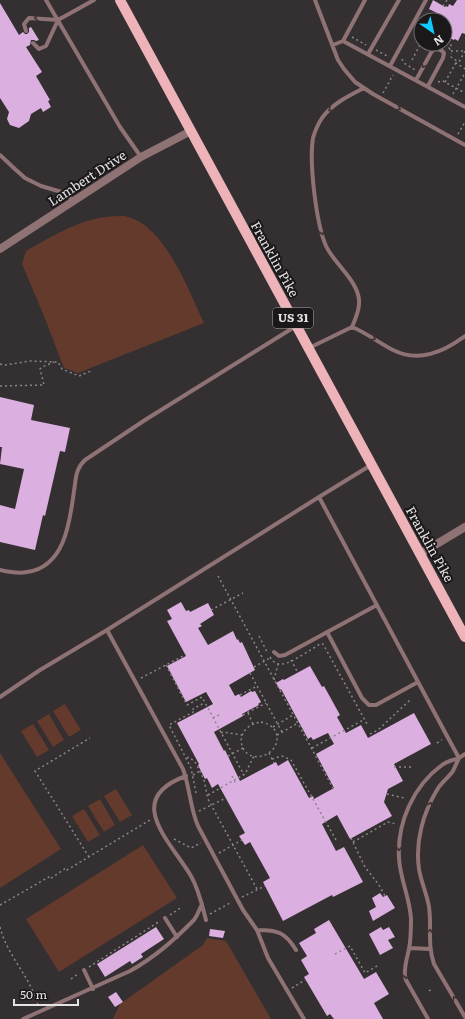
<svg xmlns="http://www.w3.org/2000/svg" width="465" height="1019" viewBox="0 0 465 1019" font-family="Literata,serif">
<rect width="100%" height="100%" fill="#342f31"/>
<!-- green -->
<path fill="#643a2d" d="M125,216C134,219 142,222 149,229C173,249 191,295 204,323L78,373L64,368L44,316L22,264L26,251C51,237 78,220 106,217C112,216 118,216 125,216Z
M65,704L81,730L69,737L53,711Z
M49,714L64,740L53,747L37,721Z
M33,724L49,750L37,757L21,731Z
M0,753L61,849L0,888Z
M116,789L132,815L120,822L104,796Z
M100,799L115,825L104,832L88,806Z
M84,809L100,835L88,842L72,816Z
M143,845L177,898L59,972L26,919Z
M207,938L226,941L271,1019H113L120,1004L203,945Z"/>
<!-- building -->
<path fill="#dbafdf" d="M433,0L445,7L446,6L448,7L449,4L453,6L457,0H465V34L462,33L458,41L455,39L454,40L445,36V20H440L441,15L429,9Z
M0,3L19,35L23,32L25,34H27L29,32V28L31,27L39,40L36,41L34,40H31L30,45L26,47L42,72L36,76L50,100L48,101L51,107L43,112L41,108L31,114L29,121L19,128L10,125L7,119L9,112L0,98Z
M0,397L34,405L31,420L70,428L65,452L60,451L45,516L43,515L35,550L0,542V505L15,509L24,469L0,464L2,447H0Z
M181,602L186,611L189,610L190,612L208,603L214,615L200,624L202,626L198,628L208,645L233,631L237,640L238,639L240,643L242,642L255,670L229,685L235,696L239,694L241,697L251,691L252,692L255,691L261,702L258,704L259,705L242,714L243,716L214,732L224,751L225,750L240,781L276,762L278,766L288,760L309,798L313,796L314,799L334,788L316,754L334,744L328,733L313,740L311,737L308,739L281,689L280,690L276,683L283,679L284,680L310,666L322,687L324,686L340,715L337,717L346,733L361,725L368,738L414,713L431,744L394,764L403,781L388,789L384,802L392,816L350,839L337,815L322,824L336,851L344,847L363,882L333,897L332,895L283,921L263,882L270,878L250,842L245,845L239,836L245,833L218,784L212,788L207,778L205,779L198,765L199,764L177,723L213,704L206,692L186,702L167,666L186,656L167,621L172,619L167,610Z
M380,893L383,897L387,895L395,908L373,921L369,911L376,907L372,898Z
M329,920L364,979L376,972L389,994L374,1003L383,1019H334L330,1014L327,1016L304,977L309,974L301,960L307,956L299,943L316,933L314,929Z
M156,927L164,939L141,954L143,957L132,964L130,961L105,977L97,964Z
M381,927L383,930L389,927L395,937L388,940L393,948L380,955L369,934Z
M210,929L225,931L223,938L209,936Z
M116,992L123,1002L115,1007L108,997Z"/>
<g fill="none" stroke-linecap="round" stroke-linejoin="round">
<!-- path -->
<path stroke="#8b8789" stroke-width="1.5" stroke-dasharray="2 3" stroke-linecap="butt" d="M443,6L447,0
M436,20L439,14
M417,31L421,29
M414,36L421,40
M352,37L366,45
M445,37C451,39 452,44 450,50
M428,44H429
M445,44L450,49
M376,50L389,57
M451,51H463
M465,51L459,62L456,63L465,69
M402,59L404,63L415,70
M412,60L421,43
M438,82L443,81L465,93
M445,82L457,61L451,57V53
M383,93L393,75
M453,94L465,73
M458,134L465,122
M0,364L5,365L30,361L58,362L62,369L79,376L91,371
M0,386L44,385L40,369L42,367L54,362
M218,576L333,788
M211,610L243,593
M259,636L267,652
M270,657C273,662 277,665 283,664C291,663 312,649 320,644H323L367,724
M291,660L298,673
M166,665L187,705L202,697L244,775
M254,667L270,658
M250,673L282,732
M141,678L185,655
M274,680L278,664
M240,695L257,686
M248,713L253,724
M243,715L266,703
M213,718L219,715
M261,722C272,724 280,732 276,744C274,749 270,753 265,755C240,765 229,727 261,722Z
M273,727L293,715
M221,733L223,732L242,735
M370,734L378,730L410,700
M277,735L298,723
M437,743L442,740
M312,748L365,719
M269,753L274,763
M228,756L243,748
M187,758L189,757L195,762L200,771L204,780L208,799L257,889
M272,759L282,756L291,760L336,840
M394,767H413
M193,775L200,771
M232,776L236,784
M196,793L191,768L169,725L195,711L193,709L204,703
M387,794L404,798
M208,795L245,774L254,756
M199,811L226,798
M351,838L365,867L379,885L385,896
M174,839L191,848L201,843
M353,842L388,822L396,824
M219,853L242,840
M89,857L35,771L90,738
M242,897L265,886
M0,905L49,877L50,879L66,868L67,870L150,820
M210,914L232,902
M170,915L182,907
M0,927C7,956 31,977 38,1006
M335,954L350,946L365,973L377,966
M89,967L160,921
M71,979L79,973
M292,988L305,980
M429,991L433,988"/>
<!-- service -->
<path stroke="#8f7274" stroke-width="4" d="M46,0L120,127L141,157
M315,0L338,60L344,69L355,82L373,94L465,145
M58,20L94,0
M26,31L24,24L29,18L58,20L46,46L39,49L33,43
M343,41L465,107
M333,45L343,41L365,0
M368,54L399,0
M390,66L426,0
M416,80L432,51L436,49L441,50L444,53L443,58L428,86
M364,88C348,96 332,104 322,118C318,124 315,131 313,138C309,162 316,223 326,246C335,265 361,283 359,304C359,311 355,320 352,327C367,333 379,343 393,350C419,363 443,352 465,336
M0,155L16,170L25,178L41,186L65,193L74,201
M309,348L352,327
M371,465L319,497L447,736L459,758L465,754
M0,570C9,572 18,574 27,572C65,567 70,521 74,491C76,480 75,469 85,460L145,420L296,326
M327,632L362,698L369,705H376L418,682
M274,652L279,656L285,655L377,605
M0,697L40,670L107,630
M186,776C122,799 171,842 191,876C199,890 202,905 206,920
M165,918L177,937
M257,930C278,930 285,932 296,950
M409,948L430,949
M84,970L93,989
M23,1019L130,971C155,957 173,941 194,920L197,915L202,904
M304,1019L268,958L257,930L243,910L198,826C190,808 190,788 183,769L107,630L319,497
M428,1019L406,980L405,976C404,967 407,958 409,949C411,939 411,929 411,919C410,898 400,879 399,858C397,823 413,786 442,765C447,761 454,760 459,758C457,762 455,767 453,771C448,778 441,783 437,790C423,813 415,842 419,869C421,882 427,894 429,907C432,927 427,944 434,964L465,1017"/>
<!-- minor -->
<path stroke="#8f7274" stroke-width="8" d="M0,249L141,157L191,131
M420,554L465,527"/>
<!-- primary -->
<path stroke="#edb3b8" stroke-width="10" d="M120,0L465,637"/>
</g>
<!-- one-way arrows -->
<defs><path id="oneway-chevron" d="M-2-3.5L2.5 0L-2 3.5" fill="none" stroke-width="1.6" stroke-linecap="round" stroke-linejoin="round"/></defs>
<g stroke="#3d3334">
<use href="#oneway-chevron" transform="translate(37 18) rotate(-177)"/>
<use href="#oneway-chevron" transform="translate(424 65) rotate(119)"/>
<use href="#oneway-chevron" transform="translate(398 108) rotate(29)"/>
<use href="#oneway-chevron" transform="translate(331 109) rotate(137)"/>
<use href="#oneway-chevron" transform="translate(322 232) rotate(74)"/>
<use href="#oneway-chevron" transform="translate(373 338) rotate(32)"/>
<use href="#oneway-chevron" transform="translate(430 805) rotate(-66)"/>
<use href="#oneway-chevron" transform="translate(399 848) rotate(92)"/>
<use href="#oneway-chevron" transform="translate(430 932) rotate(-86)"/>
<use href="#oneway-chevron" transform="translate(406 976) rotate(80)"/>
<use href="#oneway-chevron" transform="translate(455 999) rotate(-120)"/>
</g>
<g text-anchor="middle" stroke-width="4" stroke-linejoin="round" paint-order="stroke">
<!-- shield labels -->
<rect fill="#1a1819" stroke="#a9a6a8" stroke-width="1" x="273" y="308" width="40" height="20" rx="3"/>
<g font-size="12" font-weight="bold" fill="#e6e3e5">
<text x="293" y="322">US 31</text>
</g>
<!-- street labels -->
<g font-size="13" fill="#e6e3e5" stroke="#1a1819">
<text transform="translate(87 178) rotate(-33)" y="5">Lambert Drive</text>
<text transform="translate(275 259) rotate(61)" y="5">Franklin Pike</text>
<text transform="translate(430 544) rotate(61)" y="5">Franklin Pike</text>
</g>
</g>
<!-- north arrow -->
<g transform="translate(433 32) rotate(146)"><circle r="19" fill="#1a1819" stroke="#6c696b"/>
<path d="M0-3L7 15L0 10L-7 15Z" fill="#10cafa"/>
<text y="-6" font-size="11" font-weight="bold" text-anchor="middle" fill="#e6e3e5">N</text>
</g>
<!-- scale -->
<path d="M14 999v6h64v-6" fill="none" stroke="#e6e3e5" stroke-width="2"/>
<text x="20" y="999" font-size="12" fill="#e6e3e5" stroke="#1a1819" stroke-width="3" paint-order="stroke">50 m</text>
</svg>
